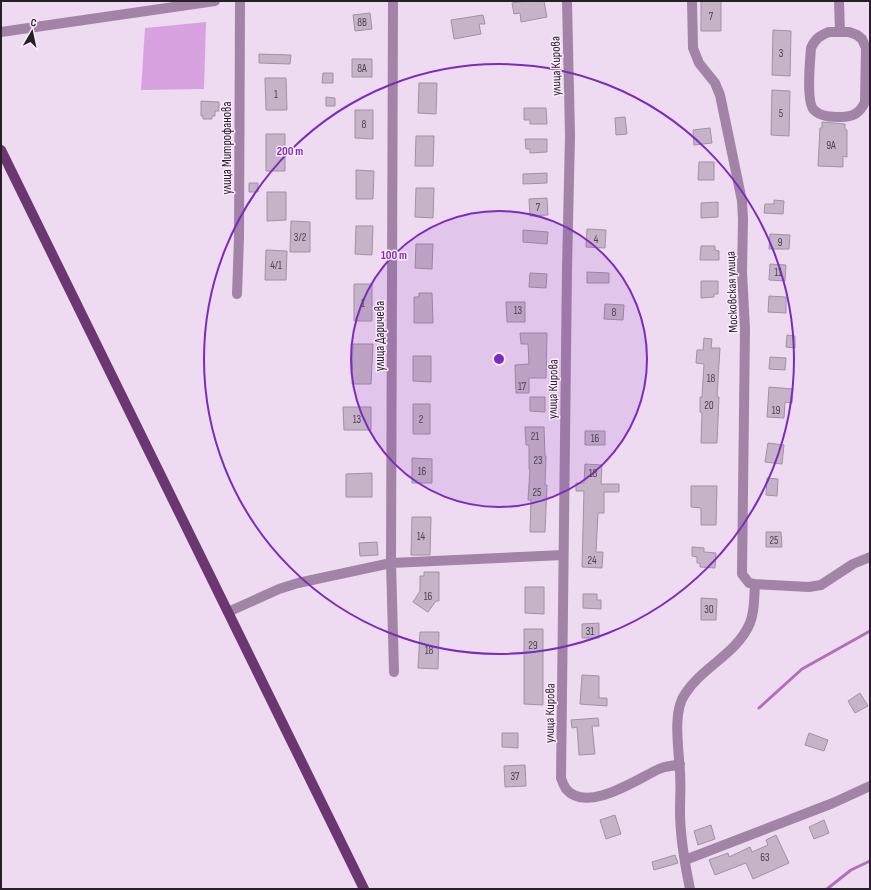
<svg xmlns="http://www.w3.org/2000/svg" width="871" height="890" viewBox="0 0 871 890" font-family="'Sofia Sans Condensed',sans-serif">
<rect width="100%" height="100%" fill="#efdbf1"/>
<!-- green -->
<path fill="#d8a1df" d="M206,22L204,89L141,90L145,28Z"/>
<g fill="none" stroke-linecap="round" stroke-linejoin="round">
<!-- stream -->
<path stroke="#b270ba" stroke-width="3" d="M759,708L802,669L870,631
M827,889L851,870L870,861"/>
</g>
<!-- building -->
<path fill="#c6b3c8" stroke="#a290a4" d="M526,1H544L547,17L521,22L520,13L514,14L512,3Z
M701,1H721V31H701Z
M370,13L372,29L355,31L353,15Z
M483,15L485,24H479L481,34L454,39L451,20Z
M773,30L791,31L790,76L772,75Z
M259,54L291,55L290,64L259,63Z
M352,59H372V77H352Z
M323,73H333V83H322Z
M265,78H286L287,110H266Z
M419,83H437L436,114L418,113Z
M772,90L790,91L789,136L771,135Z
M326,97L335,98V106H326Z
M201,101L219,102V111H215V116H212V119H203V116H201Z
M524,108H546L547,124H530V120H524Z
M355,110H373V139L355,138Z
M625,117L627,134L616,135L615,118Z
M822,122L845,124V129L847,130V157L843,156V167L818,166L820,128H822Z
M710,128L712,143L694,145L693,130Z
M266,134H285V171H266Z
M416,136H434L433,166H415Z
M525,139H547V152L530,153V149H526Z
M699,162H714V180H698Z
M356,170L374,171L373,199H356Z
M547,173V183L523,184V174Z
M249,183H258V192H249Z
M416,188H434L433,218L415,217Z
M267,192H286V220L267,221Z
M547,198L548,215L530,216L529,199Z
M774,200L784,201L783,214L764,213L765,204H774Z
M718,202V217L701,218V203Z
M291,221L310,222V252H290Z
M356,226H373L372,255L355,254Z
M587,229L606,230L605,248L586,247Z
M523,230L548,232L547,244L523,242Z
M770,234L790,235L789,249H769Z
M416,244H433L432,269L415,268Z
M701,246H715V250L719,251V260H700Z
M266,250L287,251L286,280H265Z
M770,264L786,265L785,281L769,280Z
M587,272L609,273V283H587Z
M530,273L547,274L546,288L529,287Z
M701,281H718V294H714V297L701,298Z
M354,284H372V321H354Z
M419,293H432L433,323H414V297H419Z
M769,296L786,297V313L768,312Z
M506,302H525V322H507Z
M605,304L624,305L623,320L604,319Z
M520,333H547L546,378H529V393H516L515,365L529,364L528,344H521Z
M787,335L795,336V348L786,347Z
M704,338L712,339L711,348H720L717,397H719L717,443H701L702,413L700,412V397H702L704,364L696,363L697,350H703Z
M353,344H373L371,384H352Z
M413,356H431V382L413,381Z
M770,357L786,358L785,370L769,369Z
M769,387L793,389L792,403L785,402L784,418L767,417Z
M530,397H545V412L530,411Z
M413,404H430V434H413Z
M343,407H371V430H344Z
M525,427H544L545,456H546L545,485H547L545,532H530L531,500H528L530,469H529V445H526Z
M585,431H605V445H585Z
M768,443L784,445L782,464L765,462Z
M412,458L432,459V483H412Z
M585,464L602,465L601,484H619V492H604V513H598L596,552H603L602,568L582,567L584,491H576V483H584Z
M372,473V497H346V474Z
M767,478L778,479L777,496L766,495Z
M691,486H717L716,525H701V508L691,507Z
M412,517H431L430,555H411Z
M766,532H781L782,547H766Z
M377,542L378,555L360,556L359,543Z
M692,547L704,548V552L716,553L715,568L700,567V563H697V557L692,556Z
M424,572H439V601H436L428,612L413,602L420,591V576H424Z
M525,587H544V614L525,613Z
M583,594H597V600H601V609L583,608Z
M701,598L717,599L716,620H701Z
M599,623V638H582V624Z
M524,629H543V705L524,704Z
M420,632H439L438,669L418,668Z
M582,675L599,676V698H607V706L580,704Z
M860,693L868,706L855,713L848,701Z
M598,718L599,726H592L595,754L579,755L577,727L572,728L571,720Z
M502,733H518V748L502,747Z
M809,733L828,740L824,751L805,745Z
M525,765L526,786L505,787L504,766Z
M615,815L621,834L606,839L600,820Z
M824,820L829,833L814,839L809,827Z
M711,825L715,839L698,845L694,831Z
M776,835L789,863L753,879L746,863L715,875L709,860L728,853L729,857L750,847L752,852L768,845L766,840Z
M675,855L678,863L654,870L652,862Z"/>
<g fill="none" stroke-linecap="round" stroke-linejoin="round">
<!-- minor -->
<path stroke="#a285a6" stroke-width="10" d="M393,1L391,563L394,672
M567,1L570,135L567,269L561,778C562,781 564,786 566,789C587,814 637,779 659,769C665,766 673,766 680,764
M692,1L693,48L699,63L715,83L720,95L742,201L743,219L742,272L745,329L742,574L749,583L755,584L809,587L821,585L853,564L870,557
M839,1L840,32
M1,32L215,1
M829,32H849L857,35L862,39L866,48L865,102C860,113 853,117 841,117C832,117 821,117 814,110C806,102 810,61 811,48C815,39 819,36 829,32Z
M237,294L239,238L240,1
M228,612L279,589L298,583L391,563L563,555
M685,860L833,803L870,786
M690,889C685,865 680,835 680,811C680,798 681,785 680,772C679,750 672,712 685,694C702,667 737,654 750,623C755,611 754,597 755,584"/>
<!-- major -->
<path stroke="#6a3771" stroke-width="10" d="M1,150L364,889"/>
</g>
<!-- distance rings -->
<circle cx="499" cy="359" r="148" fill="#7b2cbf" fill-opacity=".12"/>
<g fill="none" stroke="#7b2cbf" stroke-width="2">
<circle cx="499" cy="359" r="148"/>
<circle cx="499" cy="359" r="295"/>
</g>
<g text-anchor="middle" stroke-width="3" stroke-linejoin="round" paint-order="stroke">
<!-- number labels -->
<g font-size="11" fill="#4e444f">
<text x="711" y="20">7</text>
<text x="362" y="26">8В</text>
<text x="781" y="57">3</text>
<text x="362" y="72">8А</text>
<text x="276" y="98">1</text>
<text x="781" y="117">5</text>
<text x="364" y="128">8</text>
<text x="831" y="149">9А</text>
<text x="538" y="211">7</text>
<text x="300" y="241">3/2</text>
<text x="596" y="243">4</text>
<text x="780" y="246">9</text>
<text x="276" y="269">4/1</text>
<text x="778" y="276">11</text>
<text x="363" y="307">1</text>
<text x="518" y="314">13</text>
<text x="614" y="316">8</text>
<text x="711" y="382">18</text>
<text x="522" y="390">17</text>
<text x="709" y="409">20</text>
<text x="776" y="414">19</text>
<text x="357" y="423">13</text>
<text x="421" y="423">2</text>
<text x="535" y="440">21</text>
<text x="595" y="442">16</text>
<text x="538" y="464">23</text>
<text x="422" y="475">16</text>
<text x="593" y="477">18</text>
<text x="537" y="496">25</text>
<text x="421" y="540">14</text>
<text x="774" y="544">25</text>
<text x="592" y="564">24</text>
<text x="428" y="600">16</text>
<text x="709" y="613">30</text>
<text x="590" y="635">31</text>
<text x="533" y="649">29</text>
<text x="429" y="654">18</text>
<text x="515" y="780">37</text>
<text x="765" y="861">63</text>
</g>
<!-- street labels -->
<g font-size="13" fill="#261f27" stroke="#fce9fe">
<text transform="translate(555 66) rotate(-91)" y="5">улица Кирова</text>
<text transform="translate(226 148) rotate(-90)" y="5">улица Митрофанова</text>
<text transform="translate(731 292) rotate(-92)" y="5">Московская улица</text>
<text transform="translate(379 336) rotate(-90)" y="5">улица Даричева</text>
<text transform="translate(552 389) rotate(-89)" y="5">улица Кирова</text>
<text transform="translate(549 713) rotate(-89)" y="5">улица Кирова</text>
</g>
</g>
<circle cx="499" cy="359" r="6" fill="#7b2cbf" stroke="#fce9fe" stroke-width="2"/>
<g font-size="12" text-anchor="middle" font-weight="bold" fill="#7b2cbf" stroke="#fce9fe" stroke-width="3" stroke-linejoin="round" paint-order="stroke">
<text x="290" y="155">200 m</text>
<text x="394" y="259">100 m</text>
</g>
<!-- border -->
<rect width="871" height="890" fill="none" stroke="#261f27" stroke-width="4"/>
<!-- north arrow -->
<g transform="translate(32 32) rotate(9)" stroke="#fce9fe" stroke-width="3" paint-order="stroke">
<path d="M0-3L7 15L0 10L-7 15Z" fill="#261f27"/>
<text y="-6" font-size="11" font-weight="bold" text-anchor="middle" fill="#261f27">С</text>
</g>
</svg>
